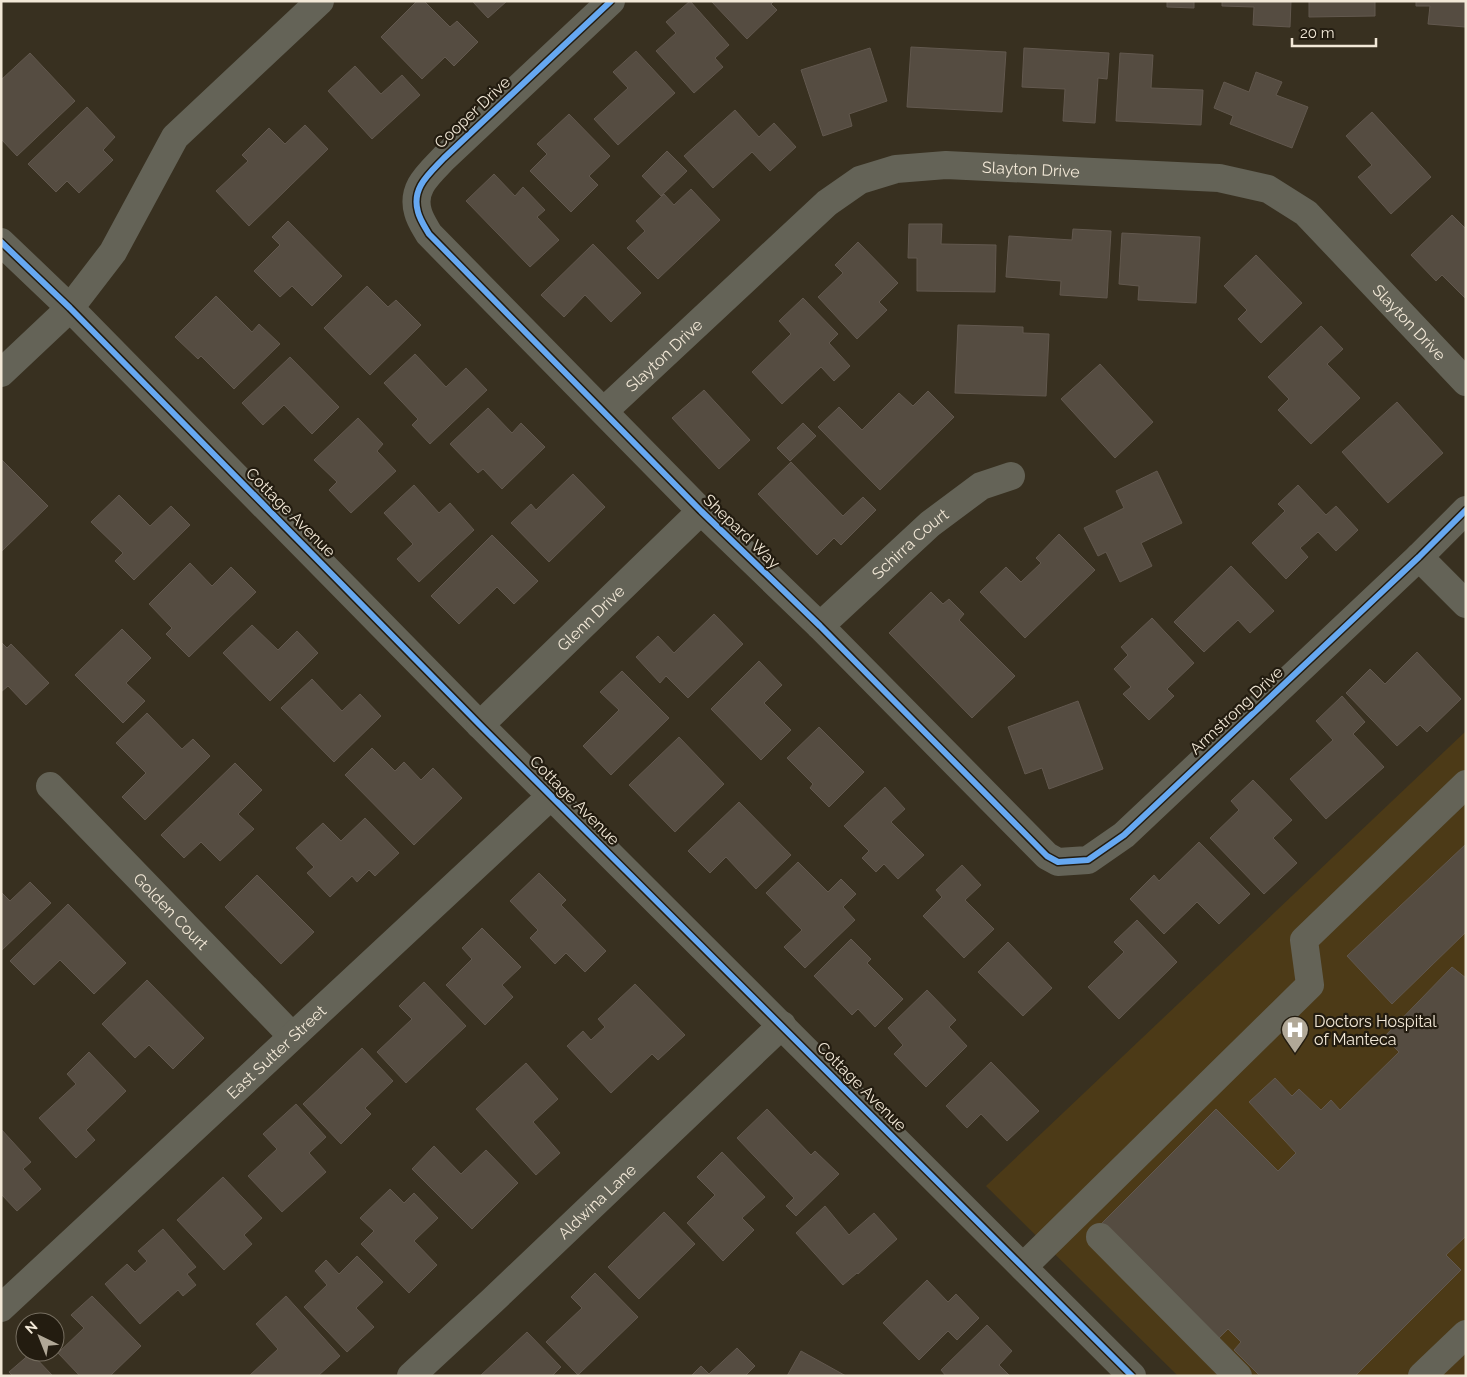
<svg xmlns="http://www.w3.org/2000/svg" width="1467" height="1377" viewBox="0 0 1467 1377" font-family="Raleway,sans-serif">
<rect width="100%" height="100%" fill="#383020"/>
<!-- built -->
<path fill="#4c3a17" d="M1466,731V1376H1178L986,1186Z"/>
<!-- building -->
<path fill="#554c41" stroke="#62584e" d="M417,1H424L450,27L457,21L478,42L454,66L445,57L422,79L381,37Z
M472,1H507L488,18Z
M690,1L729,45L715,58L723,67L694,93L656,51L676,33L666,22Z
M711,1H774L771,4L777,10L747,39Z
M1167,1H1194V8L1167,7Z
M1222,1H1291L1290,27L1253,25L1254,7L1222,6Z
M1309,1H1375V16L1309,17Z
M1416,1H1466L1465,27L1428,24L1430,6H1416Z
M911,47L1006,52L1002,112L907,107Z
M870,48L887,101L849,114L852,126L823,136L801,70Z
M1024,48L1109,53L1107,79L1098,78L1095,123L1063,121L1065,89L1022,87Z
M636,51L675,93L618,145L594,119L628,88L613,72Z
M30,53L75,101L17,156L1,139V80Z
M1120,53L1153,55L1151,88L1203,90L1201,125L1116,121Z
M355,66L381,94L402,75L420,95L372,139L328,91Z
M1256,72L1282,82L1276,95L1308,107L1292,148L1230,124L1233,116L1214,108L1224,82L1249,92Z
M87,107L115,137L103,150L113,160L79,193L67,181L56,192L28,164Z
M735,110L759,137L774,123L796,147L770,171L752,152L713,188L684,156Z
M1372,112L1431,177L1391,214L1358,177L1372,165L1346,136Z
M569,114L610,156L589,176L598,185L571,212L530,171L547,154L537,144Z
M305,125L328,149L249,226L216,191L248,161L242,155L269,128L285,144Z
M667,151L687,171L661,196L642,176Z
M494,174L515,196L523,187L545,210L537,217L559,240L530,267L466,201Z
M691,189L720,220L658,279L627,248L645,231L636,221L664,194L674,205Z
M1452,215L1466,229L1465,298L1442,275L1436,281L1411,255Z
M288,221L342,276L312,306L292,286L280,297L254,271L280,245L272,237Z
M909,224H942L941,244L996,245L995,292L917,291V258H908Z
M1073,229L1111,231L1107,298L1060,295L1061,281L1006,277L1009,236L1072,240Z
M1122,233L1200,237L1196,303L1138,300L1139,286L1119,284Z
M858,242L898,283L879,302L887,310L857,339L818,297L843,273L835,265Z
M593,244L641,293L611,322L585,295L564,317L541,295Z
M1256,255L1302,303L1261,343L1238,319L1247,310L1224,286Z
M367,286L388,307L396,300L421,325L370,375L324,328Z
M216,296L252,332L259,324L280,344L234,389L201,356L198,359L175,337Z
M803,298L838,334L829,343L850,366L834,381L821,367L782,404L752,372L791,334L779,321Z
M958,325L1023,327V333L1049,334L1046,396L955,393Z
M1321,326L1343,349L1327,364L1360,398L1311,444L1278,410L1289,399L1268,377Z
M415,354L446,387L466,368L487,390L430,444L412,425L418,419L384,383Z
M290,357L339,407L312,434L284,405L263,425L242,403Z
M1100,364L1153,422L1115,458L1061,399Z
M704,390L750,440L719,469L672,418Z
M928,391L954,417L880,490L818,427L839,407L862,430L899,393L913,406Z
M1397,402L1443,453L1388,503L1342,452Z
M488,408L512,433L521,423L545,447L502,489L483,469L478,473L450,444Z
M358,418L383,444L377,451L396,471L351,513L329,490L337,482L314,460Z
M803,423L816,436L790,461L777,448Z
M1,459L48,506L1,552Z
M791,462L843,516L863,497L876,510L841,545L834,538L817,555L758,494Z
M1157,471L1182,523L1141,543L1152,566L1120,582L1106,552L1098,556L1084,528L1124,508L1116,491Z
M573,474L605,507L549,562L511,523L531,504L536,510Z
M414,485L439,513L450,503L474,530L419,582L397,559L413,544L384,513Z
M1298,485L1326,515L1336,506L1358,530L1336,551L1318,532L1300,548L1308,557L1286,579L1252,543L1285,511L1278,504Z
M119,495L150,526L171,506L190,525L134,580L115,561L123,553L91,522Z
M1059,534L1095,570L1025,638L980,592L1006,567L1021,582L1041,563L1036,558Z
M492,535L538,581L514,604L497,587L459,624L431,596Z
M190,563L212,586L231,567L256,592L189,657L166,634L172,628L149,604Z
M1231,566L1274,611L1250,633L1238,620L1204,652L1174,622Z
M931,592L943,604L949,599L964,614L959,620L1015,676L972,718L889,633Z
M714,614L743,644L688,698L666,676L660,683L636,657L658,636L674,653Z
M1152,618L1194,663L1167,689L1174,696L1149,720L1123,694L1131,687L1114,669L1128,655L1121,647Z
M252,625L278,650L297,631L318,653L270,701L223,653Z
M122,629L151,658L126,683L145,701L123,723L75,675Z
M1,642L7,648L11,644L49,683L26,705L8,686L1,692Z
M1417,652L1461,699L1427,732L1420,725L1397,746L1346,693L1370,669L1385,684Z
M759,661L782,685L764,703L791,730L761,760L711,709Z
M622,671L669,718L611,775L583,746L619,710L600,692Z
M312,679L342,711L360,694L381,716L334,762L281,708Z
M1342,696L1365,722L1353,734L1384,767L1326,819L1290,779L1333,740L1316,721Z
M1078,701L1103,769L1049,789L1042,768L1025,774L1008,727Z
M147,713L182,749L193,739L210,756L145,820L122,797L146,773L116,743Z
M819,727L864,772L829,807L810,788L813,784L787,758Z
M679,737L724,784L675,832L629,785Z
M372,748L395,771L404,762L421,780L433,768L462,798L414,845L345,775Z
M235,763L262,790L238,814L254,829L220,861L201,842L184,858L161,835Z
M1253,780L1292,820L1273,838L1297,863L1264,894L1210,838L1239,810L1231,801Z
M885,787L905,809L891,822L924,855L898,879L884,864L876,872L862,858L869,851L844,826Z
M739,802L791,855L756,889L726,857L710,873L688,851Z
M365,818L399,853L375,876L369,870L357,882L352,876L330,897L307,873L314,867L296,848L323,823L341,841Z
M1199,842L1250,894L1219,924L1197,902L1164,934L1130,899L1154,875L1159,881Z
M1466,844V932L1392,1004L1347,956Z
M798,862L828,892L841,879L856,894L843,907L855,920L805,968L784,947L802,930L766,893Z
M962,865L981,885L965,900L994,929L964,958L923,916L942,897L936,890Z
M539,873L566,900L561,905L606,951L585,972L566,953L555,964L530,938L538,930L510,901Z
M257,875L314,932L281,964L225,907Z
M30,882L51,903L1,951V892L10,901Z
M68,904L126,963L94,994L60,960L34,985L10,961Z
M1137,920L1177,962L1119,1019L1088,987L1124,952L1114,942Z
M482,928L521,967L502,985L513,997L485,1025L446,985L472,959L462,948Z
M851,939L871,959L867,963L903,999L875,1027L858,1009L852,1015L814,976Z
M1008,942L1052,988L1023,1016L978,972Z
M1452,967L1466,978V1236L1446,1255L1461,1270L1355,1376H1260L1234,1350L1241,1342L1228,1329L1216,1341L1100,1225L1216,1109L1278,1171L1296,1153L1249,1102L1275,1078L1292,1096L1299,1089L1321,1110L1331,1100L1340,1110L1399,1052L1384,1037Z
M147,980L204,1038L173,1069L149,1045L135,1058L102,1024Z
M424,982L466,1026L406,1083L377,1052L412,1019L399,1006Z
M635,984L685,1035L658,1060L652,1054L611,1093L567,1046L583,1031L591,1040L605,1027L598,1019Z
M927,990L956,1020L949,1027L967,1046L926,1087L894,1054L903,1045L888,1028Z
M362,1048L393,1081L365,1108L371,1114L341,1144L303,1104Z
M89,1052L126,1091L86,1130L95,1140L76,1158L39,1118L76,1084L67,1074Z
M991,1062L1039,1111L1007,1141L981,1114L967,1128L946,1106Z
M526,1063L558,1099L533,1122L560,1153L536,1175L476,1109Z
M296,1104L326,1137L309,1153L326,1172L282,1212L248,1176L277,1149L263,1134Z
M767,1109L811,1155L815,1151L839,1174L796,1216L786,1206L794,1198L737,1138Z
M1,1129L31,1162L23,1169L41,1189L17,1211L1,1194Z
M434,1146L461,1174L486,1150L518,1183L472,1229L412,1169Z
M722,1152L765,1197L742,1218L754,1230L723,1261L687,1223L715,1195L697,1177Z
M223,1177L262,1218L244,1235L252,1244L224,1270L177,1220Z
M390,1189L404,1203L414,1193L438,1218L414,1241L437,1265L409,1293L361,1244L374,1231L360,1218Z
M825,1206L849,1235L874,1213L897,1239L858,1274L857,1273L843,1285L796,1233Z
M664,1212L695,1244L639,1299L608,1267Z
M163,1229L196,1267L187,1274L196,1285L183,1296L178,1290L140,1324L105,1284L127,1264L135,1272L147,1261L138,1251Z
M357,1256L383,1282L356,1308L374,1327L347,1352L304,1307L327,1285L315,1271L326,1260L339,1274Z
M595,1273L638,1317L578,1375L546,1342L582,1308L571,1297Z
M927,1280L948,1302L956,1294L979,1318L957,1340L948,1331L919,1360L883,1323Z
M92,1296L141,1346L110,1376H80L58,1353L84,1328L71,1315Z
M286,1296L340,1356L318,1376H249L278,1349L256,1324Z
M987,1325L1012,1351L999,1365L1010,1376H946L941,1370Z
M527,1332L561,1367L552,1376H480Z
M737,1348L755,1366L745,1376H691L701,1366L709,1374Z
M801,1351L846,1376H787Z
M31,1353L52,1375V1376H13L9,1372Z"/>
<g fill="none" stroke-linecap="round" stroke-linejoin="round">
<!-- minor -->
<g stroke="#646357" stroke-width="28">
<path d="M611,1L444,158C429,174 411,188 418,212C420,220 425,227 429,234L701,511L820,626L1047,856L1058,862L1088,860L1124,835L1419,557L1466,510"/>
<path d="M1,242L70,308L480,725L1132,1376"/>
<path d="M1,373L70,308L113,252L175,137L320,1"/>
<path id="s1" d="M604,411L827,203L860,180L896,169L946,165L1219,178L1268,189L1306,213L1466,382"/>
<path d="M1419,557L1466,604"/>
<path id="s2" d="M820,626L930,524L981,486L1011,476"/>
<path id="s3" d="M480,725L701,511"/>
<path id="s4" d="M50,786L292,1036"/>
<path d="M1100,1237L1238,1376"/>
<path d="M1023,1267L1310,985L1304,940L1466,784"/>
<path id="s5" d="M1,1308L552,795"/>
<path id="s6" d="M411,1376L492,1301L782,1025"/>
<path d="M1422,1376L1466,1334"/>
</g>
<defs>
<path id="cycleway" d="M611,1L444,158C429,174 411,188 418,212C420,220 425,227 429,234L701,511L820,626L1047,856L1058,862L1088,860L1124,835L1419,557L1466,510
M1,242L70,308L480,725L1132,1376"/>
</defs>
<!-- cycleway casing -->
<use href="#cycleway" stroke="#231c10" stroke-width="9"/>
<!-- cycleway -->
<use href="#cycleway" stroke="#66a8f1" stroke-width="6"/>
</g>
<!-- icons -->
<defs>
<symbol id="hospital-pin" viewBox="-11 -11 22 30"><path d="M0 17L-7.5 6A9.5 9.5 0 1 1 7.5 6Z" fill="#b1a897" stroke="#231c10"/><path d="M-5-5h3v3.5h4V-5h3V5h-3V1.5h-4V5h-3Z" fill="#fff"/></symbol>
</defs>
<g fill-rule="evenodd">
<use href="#hospital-pin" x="1279" y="1014" width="32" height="43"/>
</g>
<g text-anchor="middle" stroke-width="4.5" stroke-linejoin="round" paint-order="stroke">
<!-- street labels -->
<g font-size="16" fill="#f2e8d7" stroke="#231c10">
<text transform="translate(472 112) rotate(-43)" y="6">Cooper Drive</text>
<text dy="6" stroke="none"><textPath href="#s1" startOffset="518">Slayton Drive</textPath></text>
<text dy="6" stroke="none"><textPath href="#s1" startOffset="952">Slayton Drive</textPath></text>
<text dy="6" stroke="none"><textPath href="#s1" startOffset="82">Slayton Drive</textPath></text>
<text transform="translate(291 512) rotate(45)" y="6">Cottage Avenue</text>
<text transform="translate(742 531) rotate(44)" y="6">Shepard Way</text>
<text dy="6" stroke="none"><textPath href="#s2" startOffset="122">Schirra Court</textPath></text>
<text dy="6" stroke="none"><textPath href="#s3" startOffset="154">Glenn Drive</textPath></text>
<text transform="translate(1236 710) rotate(-43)" y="6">Armstrong Drive</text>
<text transform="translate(575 800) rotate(45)" y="6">Cottage Avenue</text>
<text dy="6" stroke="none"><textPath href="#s4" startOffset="174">Golden Court</textPath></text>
<text dy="6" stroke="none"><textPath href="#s5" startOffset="376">East Sutter Street</textPath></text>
<text transform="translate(862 1086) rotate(45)" y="6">Cottage Avenue</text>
<text dy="6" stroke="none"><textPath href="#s6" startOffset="255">Aldwina Lane</textPath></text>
</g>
<!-- poi labels -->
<g font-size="16" fill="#f2e8d7" stroke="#231c10" text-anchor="start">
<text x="1314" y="1027">Doctors Hospital<tspan x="1314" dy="18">of Manteca</tspan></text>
</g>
</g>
<!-- border -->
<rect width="1467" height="1377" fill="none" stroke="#f2e8d7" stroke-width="5"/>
<!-- north arrow -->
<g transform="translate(40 1337) rotate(317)"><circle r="24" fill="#231c10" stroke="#766e60"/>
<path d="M0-4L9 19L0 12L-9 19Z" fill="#b1a897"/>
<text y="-8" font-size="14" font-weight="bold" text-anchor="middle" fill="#f2e8d7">N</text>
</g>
<!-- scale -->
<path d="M1292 38v8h84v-8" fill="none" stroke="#f2e8d7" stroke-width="2.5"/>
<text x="1300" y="38" font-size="15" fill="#f2e8d7" stroke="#231c10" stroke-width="4" paint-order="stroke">20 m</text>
</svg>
